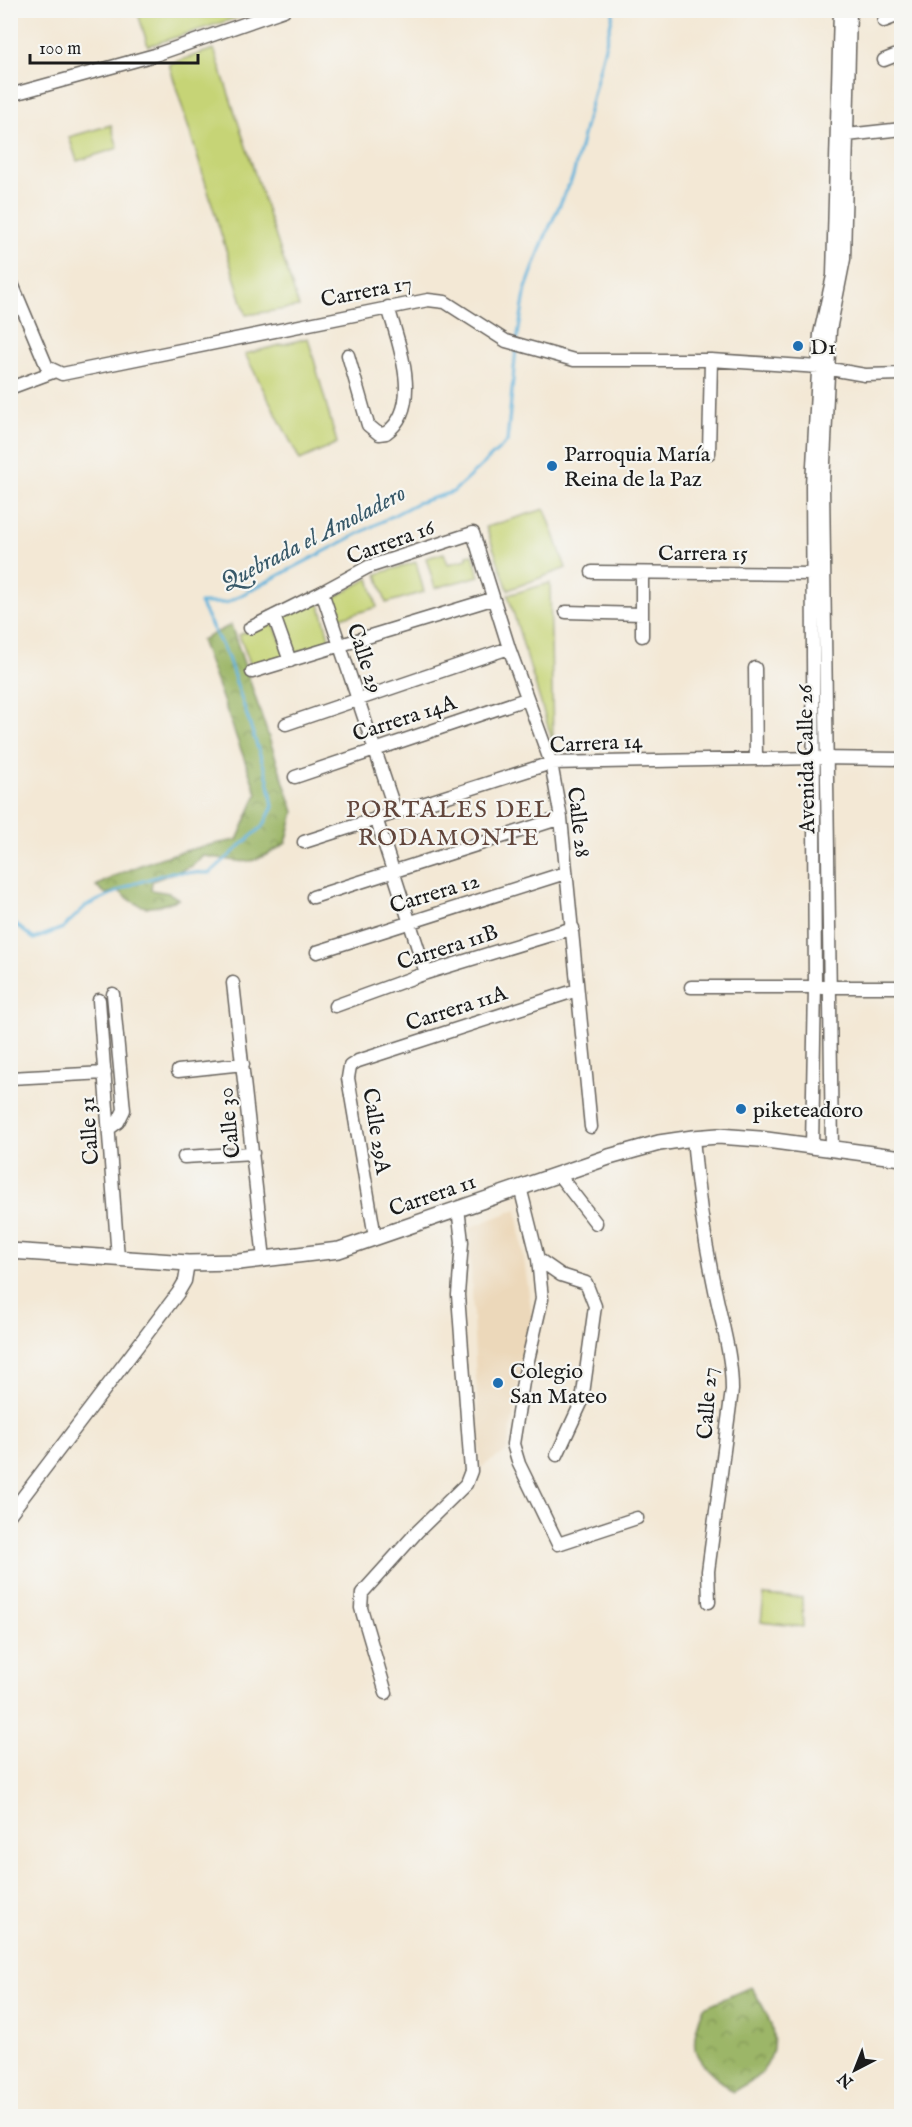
<svg xmlns="http://www.w3.org/2000/svg" width="912" height="2127" viewBox="0 0 912 2127" font-family="'IM FELL English',serif">
<defs>
<pattern id="forest-crowns" width="20" height="18" patternUnits="userSpaceOnUse" patternTransform="scale(1.5)"><rect width="20" height="18" fill="#9cb667"/><path d="M2 6a3 3 0 1 1 6 0M12 15a3 3 0 1 1 6 0" fill="none" stroke="#7e9354"/></pattern>
</defs>
<rect width="100%" height="100%" fill="#f6f6f2"/>
<filter id="ink" filterUnits="userSpaceOnUse"><feTurbulence type="fractalNoise" baseFrequency=".0167" numOctaves="2"/><feDisplacementMap in="SourceGraphic" scale="12" xChannelSelector="R" yChannelSelector="G"/><feConvolveMatrix kernelMatrix="1 2 1 2 8 2 1 2 1" color-interpolation-filters="sRGB"/></filter>
<filter id="wash" filterUnits="userSpaceOnUse"><feTurbulence type="fractalNoise" baseFrequency=".008" numOctaves="4" result="noise"/><feDisplacementMap in="SourceGraphic" scale="24" xChannelSelector="R" yChannelSelector="G"/><feGaussianBlur stdDeviation="1.35" result="paint"/><feColorMatrix in="noise" values="0 0 0 0 0 0 0 0 0 0 0 0 0 0 0 0 0 1.4 0 .05"/><feComposite in="paint" operator="in"/></filter>
<g filter="url(#wash)">
<rect width="100%" height="100%" fill="#f3e8d5"/>
<!-- built -->
<path fill="#ecd8ba" d="M517,1209L532,1316L507,1451L480,1468L469,1228Z"/>
<!-- forest -->
<path fill="url(#forest-crowns)" stroke="#5c6942" stroke-width="1.5" d="M231,625L294,812L286,843C245,870 248,861 203,856L192,866L152,881L151,890L169,893L179,899C151,910 142,912 119,891L106,894L96,886C140,861 187,848 237,840L257,794L201,640Z
M751,1987C769,2015 786,2043 761,2073C754,2081 741,2086 733,2092C698,2059 683,2057 704,2007Z"/>
<!-- park -->
<path fill="#c6d476" stroke="#717849" stroke-width="1.5" d="M137,10H258V11L148,46Z
M214,49L299,307L246,315L169,64Z
M111,125L118,148L77,161L69,137Z
M308,338L337,443L300,460L245,354Z
M545,509L566,568L508,590L486,527Z
M444,553L448,564L467,559V555L473,554L479,576L435,588L426,558Z
M416,562L424,592L386,603L377,574Z
M369,578L377,607L337,619L330,600Z
M550,583L553,743L508,595Z
M318,598L330,641L292,654L278,617Z
M272,619L287,657L252,668L239,635Z
M764,1595L802,1598L803,1627L761,1622Z"/>
<g fill="none" stroke-linecap="round" stroke-linejoin="round">
<!-- stream -->
<path stroke="#60b2db" stroke-width="3" d="M517,341L526,288L544,239L573,176L614,10
M10,920L34,939L63,928L86,906L133,884L172,872L210,873L264,825L273,806L268,779L228,658L200,603H226L417,503L453,492L507,442L516,348"/>
</g>
</g>
<g filter="url(#ink)">
<g fill="none" stroke-linecap="round" stroke-linejoin="round">
<defs>
<path id="minor" d="M884,21L902,14
M884,60L902,53
M10,95L155,55L284,10
M847,135L902,129
M10,279L47,367L62,374L428,300L445,302L506,341L574,360H711L819,367L865,375L902,374
M348,355L368,425L379,434L386,433C424,406 398,342 388,307
M10,388L53,372
M709,453L711,360
M592,572L813,574
M322,592L368,567L473,533L509,648L551,763L561,818L591,1127
M566,612L642,614
M274,616L290,661
M250,628L322,592L396,813
M642,636V573
M755,668L756,759
M252,672L492,599
M286,724L509,648
M295,777L526,699
M376,818L426,973
M304,842L551,763L815,758L902,759
M313,897L561,818
M317,952L565,873
M233,983L264,1259
M691,987H902
M99,1000L118,1258
M335,1006L426,973L573,928
M178,1071L243,1064
M10,1078L105,1073
M110,1128L118,1122L124,1110L113,994
M693,1138C697,1188 704,1237 714,1285C721,1321 732,1354 732,1390L708,1571L709,1602
M812,1146L815,987L812,485L820,334L833,276L840,10
M832,1149L823,485L830,330L844,259L850,10
M184,1157L253,1153
M558,1174L596,1223
M520,1187L538,1259L561,1275L586,1283L595,1306L582,1401L557,1455
M375,1237L348,1078L350,1066L358,1061L577,990
M538,1259L542,1299L523,1382L513,1444L519,1464L558,1544L637,1518
M10,1514L178,1293L185,1281L188,1263
M386,1693L361,1608L362,1593L417,1532L466,1484L471,1471L458,1295L462,1242L458,1208"/>
<path id="tertiary" d="M10,1251L188,1263L239,1262L339,1250L609,1157L659,1143L693,1138L718,1136L759,1139L902,1158"/>
</defs>
<!-- minor casing -->
<use href="#minor" stroke="#67635d" stroke-width="15"/>
<!-- tertiary casing -->
<use href="#tertiary" stroke="#67635d" stroke-width="18"/>
<!-- minor -->
<use href="#minor" stroke="#fff" stroke-width="12"/>
<!-- tertiary -->
<use href="#tertiary" stroke="#fff" stroke-width="15"/>
</g>
</g>
<!-- markers -->
<g fill="#1f6fb2" stroke="#f6f6f2" stroke-width="2">
<circle cx="798" cy="346" r="6"/>
<circle cx="552" cy="466" r="6"/>
<circle cx="741" cy="1109" r="6"/>
<circle cx="498" cy="1383" r="6"/>
</g>
<g text-anchor="middle" stroke-width="4.5" stroke-linejoin="round" paint-order="stroke">
<!-- street labels -->
<g font-size="22" fill="#1c1c1c" stroke="#f6f6f2">
<text transform="translate(366 290) rotate(-11)" y="8">Carrera 17</text>
<text transform="translate(390 541) rotate(-20)" y="8">Carrera 16</text>
<text x="703" y="560">Carrera 15</text>
<text transform="translate(366 658) rotate(72)" y="8">Calle 29</text>
<text transform="translate(404 717) rotate(-18)" y="8">Carrera 14A</text>
<text transform="translate(596 742) rotate(-3)" y="8">Carrera 14</text>
<text transform="translate(805 759) rotate(-91)" y="8">Avenida Calle 26</text>
<text transform="translate(580 822) rotate(83)" y="8">Calle 28</text>
<text transform="translate(434 892) rotate(-17)" y="8">Carrera 12</text>
<text transform="translate(447 946) rotate(-18)" y="8">Carrera 11B</text>
<text transform="translate(456 1007) rotate(-18)" y="8">Carrera 11A</text>
<text transform="translate(228 1123) rotate(-96)" y="8">Calle 30</text>
<text transform="translate(88 1131) rotate(-94)" y="8">Calle 31</text>
<text transform="translate(378 1131) rotate(81)" y="8">Calle 29A</text>
<text transform="translate(432 1194) rotate(-19)" y="8">Carrera 11</text>
<text transform="translate(706 1403) rotate(-86)" y="8">Calle 27</text>
</g>
<!-- poi labels -->
<g font-size="22" fill="#1c1c1c" stroke="#f6f6f2" text-anchor="start">
<text x="810" y="354">D1</text>
<text x="564" y="461">Parroquia María<tspan x="564" dy="25">Reina de la Paz</tspan></text>
<text x="753" y="1117">piketeadoro</text>
<text x="510" y="1378">Colegio<tspan x="510" dy="25">San Mateo</tspan></text>
</g>
<!-- water labels -->
<g font-size="24" font-style="italic" fill="#375868" stroke="#f6f6f2">
<text transform="translate(313 537) rotate(-27)" y="8">Quebrada el Amoladero</text>
</g>
<!-- neighbourhood labels -->
<g font-size="24" letter-spacing="1.5" fill="#61453b" stroke="#f6f6f2">
<text x="449" y="817">PORTALES DEL<tspan x="449" dy="28">RODAMONTE</tspan></text>
</g>
</g>
<!-- margin -->
<rect width="912" height="2127" fill="none" stroke="#f6f6f2" stroke-width="36"/>
<!-- north arrow -->
<g transform="translate(855 2070) rotate(222)" stroke="#f6f6f2" stroke-width="4.5" paint-order="stroke">
<path d="M0-4.5L10 22L0 15L-10 22Z" fill="#1c1c1c"/>
<text y="-9" font-size="16" font-weight="bold" text-anchor="middle" fill="#1c1c1c">N</text>
</g>
<!-- scale -->
<path d="M30 54v9h168v-9" fill="none" stroke="#1c1c1c" stroke-width="3"/>
<text x="39" y="54" font-size="18" fill="#1c1c1c" stroke="#f6f6f2" stroke-width="4.5" paint-order="stroke">100 m</text>
</svg>
